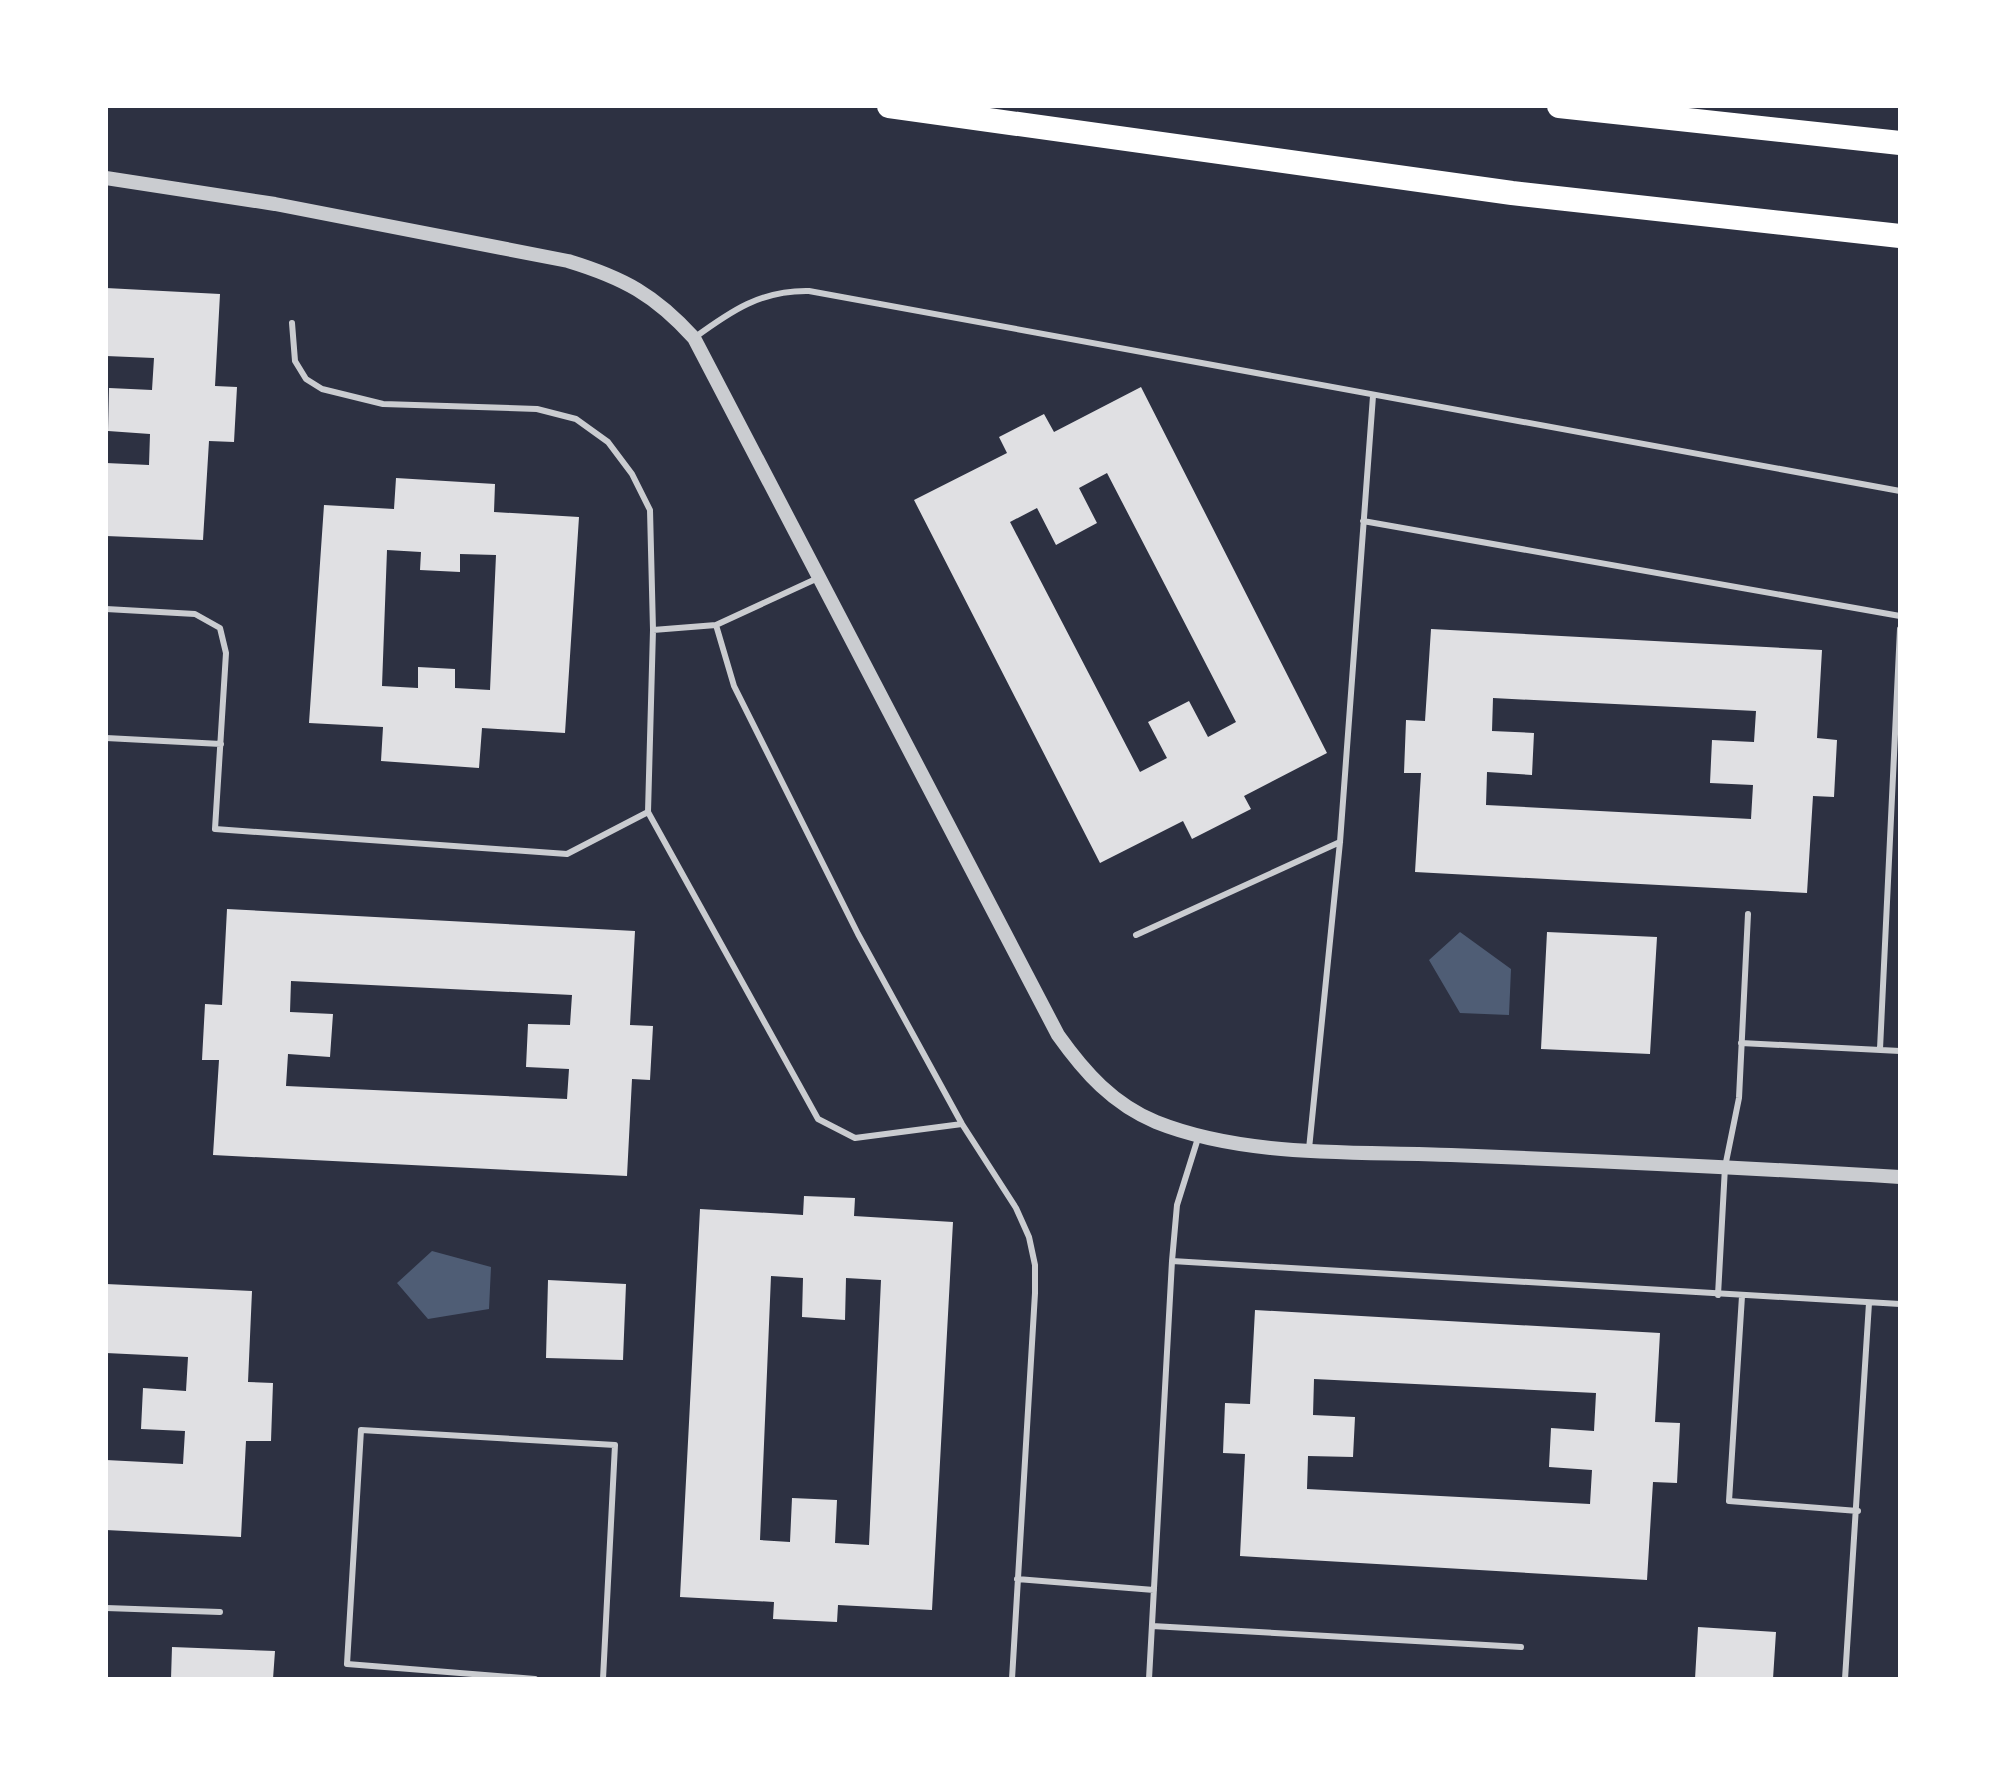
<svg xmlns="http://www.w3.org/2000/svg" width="2006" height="1785" viewBox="0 0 2006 1785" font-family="Lato,sans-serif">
<rect width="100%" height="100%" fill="#2d3142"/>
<!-- water -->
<path fill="#4f5d75" d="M1460,932L1511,969L1509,1015L1460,1013L1429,960Z
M432,1251L491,1267L489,1309L428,1319L397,1283Z"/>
<!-- building -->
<path fill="#e0e0e3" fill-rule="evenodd" d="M106,288L220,294L215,386L237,387L234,442L209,441L203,540L106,536V463L149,465L150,434L108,431L109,388L152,390L154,358L106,356Z
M1141,387L1327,753L1244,796L1251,809L1192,839L1183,821L1100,863L914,500L1007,453L999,437L1044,414L1054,432ZM1107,473L1236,722L1208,737L1189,701L1148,722L1167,758L1140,772L1010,522L1037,508L1056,545L1097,523L1079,488Z
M396,478L495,484L494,512L579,517L565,733L482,728L479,768L381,761L383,727L309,723L324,505L394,509ZM387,550L421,552L420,570L460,572V554L496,555L490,690L455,688V669L418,667V688L382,686Z
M1431,629L1822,650L1817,738L1837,740L1834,797L1813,796L1807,893L1415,872L1421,773H1404L1406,720L1425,721ZM1493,698L1756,711L1754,742L1712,740L1710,783L1753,785L1751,819L1486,805L1487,772L1532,775L1534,733L1492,731Z
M227,909L635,931L630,1025L653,1026L650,1080L632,1079L627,1176L213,1155L219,1060H202L205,1004L222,1005ZM291,981L572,995L570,1025L528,1024L526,1067L569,1069L567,1099L286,1086L288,1054L330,1057L333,1014L290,1012Z
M1547,932L1657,937L1650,1054L1541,1049Z
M804,1196L855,1198L854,1216L953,1222L932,1610L838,1605L837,1622L773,1619L774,1602L680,1597L700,1209L803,1215ZM771,1276L803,1278L802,1317L845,1320L846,1278L881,1280L869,1545L835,1543L837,1500L792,1498L790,1542L760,1540Z
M548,1280L626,1284L623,1360L546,1358Z
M106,1284L252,1291L248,1382L273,1383L271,1441H246L241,1537L106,1530V1460L183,1464L185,1431L141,1429L143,1388L186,1391L188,1357L106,1353Z
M1255,1310L1660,1333L1655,1422L1680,1423L1677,1483L1653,1482L1647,1580L1240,1556L1245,1454L1223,1453L1225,1403L1250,1404ZM1314,1379L1596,1393L1594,1431L1551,1428L1549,1467L1592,1470L1590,1504L1307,1489L1308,1456L1353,1457L1355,1417L1313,1415Z
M1698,1627L1776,1632L1773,1679H1695Z
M172,1647L275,1651L273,1679H171Z"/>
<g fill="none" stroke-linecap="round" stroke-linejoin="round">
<!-- service -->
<path stroke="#caccd0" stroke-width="6" d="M292,323L295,361L306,379L322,389L383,404L537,409L576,419L608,442L632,474L650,510L653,630L648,812L818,1119L855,1138L962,1124
M694,338C731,311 761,290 809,291L1900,491
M1363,521L1900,616
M106,609L195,614L220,628L226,653L215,829L567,854L648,812
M716,625L734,686L858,934L962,1124L1016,1208L1029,1237L1035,1265V1293L1012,1679
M653,630L716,625L818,578
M106,738L221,744
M1136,935L1340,842
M1741,1043L1900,1051
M1880,1049L1900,629
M1309,1149L1340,842L1373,396
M1172,1261L1900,1304
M1718,1295L1725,1167L1739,1098L1748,914
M1742,1296L1729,1501L1858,1511
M1017,1579L1154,1590
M106,1608L220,1612
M1152,1626L1521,1647
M535,1679L347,1664L361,1430L615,1445L603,1679
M1149,1679L1172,1261L1177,1205L1199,1135
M1845,1679L1869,1303"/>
<!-- tertiary -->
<path stroke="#caccd0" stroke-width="14" d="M106,178L275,204L568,261C624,278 655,295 694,338L1058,1035C1085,1073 1113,1104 1156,1122C1246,1158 1356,1151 1451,1155C1601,1161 1750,1168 1900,1177"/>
<!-- motorway -->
<path stroke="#fff" stroke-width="24" d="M889,106L1512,193L1900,236
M1559,106L1900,143"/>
</g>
<!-- border -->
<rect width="2006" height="1785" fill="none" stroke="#ffffff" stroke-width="216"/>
</svg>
